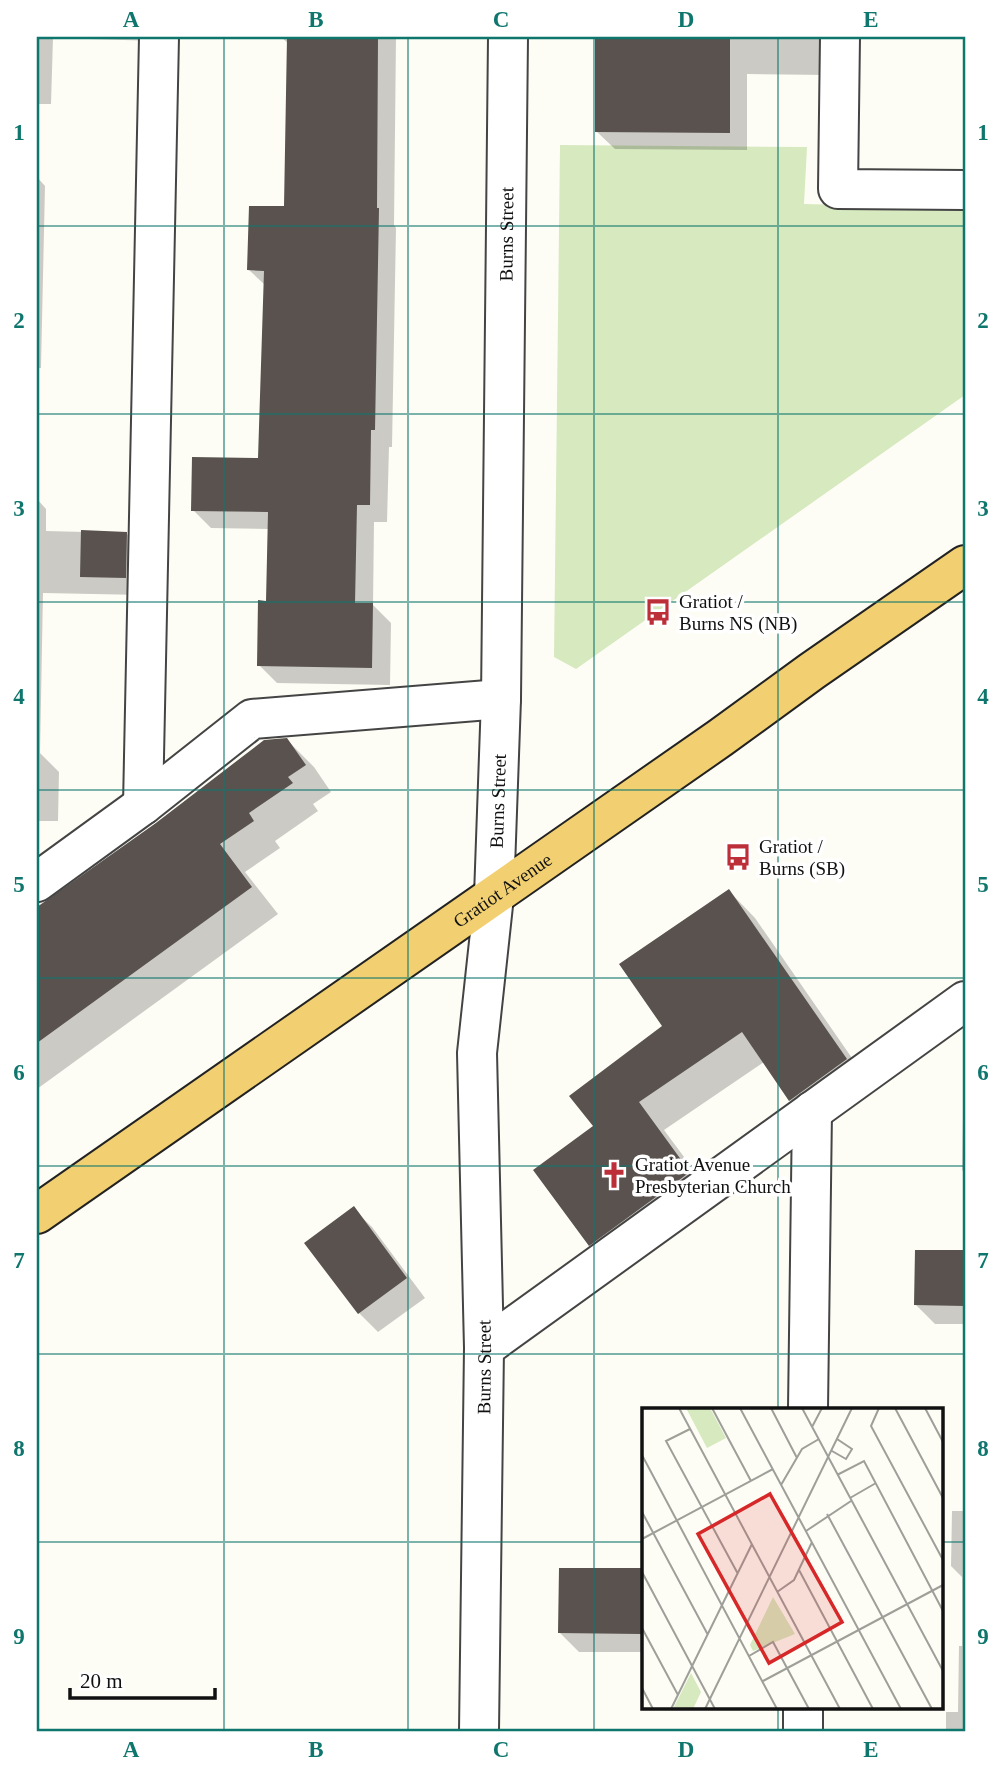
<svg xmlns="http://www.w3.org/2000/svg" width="1002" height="1768" viewBox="0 0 1002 1768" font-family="Georgia,serif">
<rect width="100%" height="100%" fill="#fefdf5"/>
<!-- green -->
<path fill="#d6e9bf" d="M560,145L807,147L804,204L965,208V395L576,669L554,657Z"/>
<!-- shadow -->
<path fill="#0003" d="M37,37H158V41L53,38L51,104H37Z
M202,37H396L394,225L396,228L392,447H389L387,522H374L373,605L391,623L390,685L277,683L259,665L267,602L270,529L211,528L193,510L260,459L265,285L249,270L286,208L289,44L282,38Z
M595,37H826L827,75L747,74V150L615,149L596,131Z
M37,177L45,186L41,368H37Z
M37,499L46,509V531L126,533L144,552L143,595L43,593L40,753L59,772L58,821H37Z
M287,740L314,767L331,792L313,804L318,811L275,841L280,848L245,872L278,914L37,1089V907L51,901L265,742Z
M729,891L755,918L872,1087L817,1127L790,1100L764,1062L664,1130L716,1200L617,1271L590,1244L595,1126L665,1027Z
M963,1117H965V1173L962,1170Z
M353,1209L372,1227L425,1298L378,1332L359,1313L306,1243Z
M917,1251L965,1252V1324H935L916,1305Z
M952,1511H965V1731H946V1712H958L959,1646H962V1577L951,1566Z
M641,1570L643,1572V1652H579L560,1633Z"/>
<!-- building -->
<path fill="#59524e" d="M287,37H378L377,208H379L375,430H371L370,505H357L355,603H373L372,668L257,666L258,600L266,601L268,512L191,511L192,457L258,458L264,271L247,270L249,206H284Z
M595,37H730V133L595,132Z
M81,530L127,532L126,578L80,577Z
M287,738L306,765L288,777L293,783L249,813L254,821L220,844L252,887L37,1043V907L156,823L264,740Z
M729,889L847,1059L789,1101L742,1032L639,1102L690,1172L589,1246L533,1170L593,1126L569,1096L662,1026L619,964Z
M354,1206L407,1278L358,1314L304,1243Z
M915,1250H965V1306L914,1305Z
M559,1568H642L641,1634L558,1633Z"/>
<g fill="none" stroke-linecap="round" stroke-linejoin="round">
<defs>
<g id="minor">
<path d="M840,37L838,189L965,190"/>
<path d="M143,805L159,37"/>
<path d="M37,882L143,805L252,719L501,699"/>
<path d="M484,1348L965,1001"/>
<path d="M808,1409L812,1111"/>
<path id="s1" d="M479,1731L484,1348L477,1053L494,896L501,699L508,37"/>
<path d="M803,1731V1707"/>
</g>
<g id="major">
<path id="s2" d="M37,1214L720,738L812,671L965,565"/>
</g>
</defs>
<!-- minor casing -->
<use href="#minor" stroke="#444" stroke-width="42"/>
<!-- major casing -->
<use href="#major" stroke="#222" stroke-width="42"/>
<!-- minor -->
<use href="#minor" stroke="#fff" stroke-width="38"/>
<!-- major -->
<use href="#major" stroke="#f2d072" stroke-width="38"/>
</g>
<!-- grid -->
<path fill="none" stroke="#0f766e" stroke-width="2" stroke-opacity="0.55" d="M224,37V1731M408,37V1731M594,37V1731M778,37V1409M37,226H965M37,414H965M37,602H965M37,790H965M37,978H965M37,1166H965M37,1354H965M37,1542H643M941,1542H965M778,1707V1731"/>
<!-- icons -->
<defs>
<symbol id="bus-bare" viewBox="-9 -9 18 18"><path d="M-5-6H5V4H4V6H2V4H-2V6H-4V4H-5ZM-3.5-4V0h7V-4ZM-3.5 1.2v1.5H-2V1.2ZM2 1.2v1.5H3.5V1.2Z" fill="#bc2e38" stroke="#fff" stroke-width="2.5" paint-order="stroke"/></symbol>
<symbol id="church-bare" viewBox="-9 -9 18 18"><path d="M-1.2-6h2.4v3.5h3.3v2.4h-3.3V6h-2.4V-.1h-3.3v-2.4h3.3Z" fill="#bc2e38" stroke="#fff" stroke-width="2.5" paint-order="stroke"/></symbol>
</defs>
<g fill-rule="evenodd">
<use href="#bus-bare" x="639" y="593" width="38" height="38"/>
<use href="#bus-bare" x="719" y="838" width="38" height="38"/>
<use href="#church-bare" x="595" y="1156" width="38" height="38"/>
</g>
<g text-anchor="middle" stroke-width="7" stroke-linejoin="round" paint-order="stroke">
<!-- street labels -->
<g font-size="19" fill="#111" stroke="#fff">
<text dy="7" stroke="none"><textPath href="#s1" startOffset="1498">Burns Street</textPath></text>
<text dy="7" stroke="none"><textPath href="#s1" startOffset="931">Burns Street</textPath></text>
<text dy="7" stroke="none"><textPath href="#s2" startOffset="567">Gratiot Avenue</textPath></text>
<text dy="7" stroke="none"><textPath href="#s1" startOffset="364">Burns Street</textPath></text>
</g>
<!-- poi labels -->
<g font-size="19" fill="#111" stroke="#fff" text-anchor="start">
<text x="679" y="608">Gratiot /<tspan x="679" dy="22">Burns NS (NB)</tspan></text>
<text x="759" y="853">Gratiot /<tspan x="759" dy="22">Burns (SB)</tspan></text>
<text x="635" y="1171">Gratiot Avenue<tspan x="635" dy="22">Presbyterian Church</tspan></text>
</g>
</g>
<!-- overview -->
<g transform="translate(642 1408)">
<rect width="301" height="301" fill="#fefdf5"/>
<path d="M44,0H68L84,30L65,40ZM131,189L153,226L111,243L108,237ZM49,265L59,284L51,301H31Z" fill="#d6e9bf"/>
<path fill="none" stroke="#9f9f9a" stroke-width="2" d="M37,0L198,301M70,0L109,73M98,0L259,301M129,0L155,50M160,0L301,263M237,0L229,18L301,152M253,0L301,90M283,0L301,34M170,19L180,0M48,21L24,33L96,166M190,43L204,51L210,41L195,31M0,47L135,301M195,67L222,53L301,203M139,77L160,41L177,31M208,90L234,75M0,104L66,227M185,106L290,301M164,123L209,93M0,131L131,61M157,162L231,301M0,164L73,301M135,184L152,172L170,134M0,220L36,287M107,248L131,234L167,301M121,273L301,177M0,280L11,301M29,301L110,136M63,301L210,0"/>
<path fill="#d62828" fill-opacity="0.15" stroke="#d62828" stroke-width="3.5" d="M128,86L200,214L127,255L56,126Z"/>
<rect width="301" height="301" fill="none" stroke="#111" stroke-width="3.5"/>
</g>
<!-- border -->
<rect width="1002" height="1768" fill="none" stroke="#ffffff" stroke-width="77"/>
<!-- scale -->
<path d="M70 1688v10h145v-10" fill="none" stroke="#111111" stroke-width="3.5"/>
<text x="80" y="1688" font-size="21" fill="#111111" stroke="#ffffff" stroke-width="5" paint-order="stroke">20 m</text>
<rect x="38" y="38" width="926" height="1692" fill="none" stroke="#0f766e" stroke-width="2.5"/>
<g font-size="23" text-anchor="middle" font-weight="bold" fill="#0f766e">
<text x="131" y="27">A</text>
<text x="316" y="27">B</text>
<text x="501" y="27">C</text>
<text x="686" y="27">D</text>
<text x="871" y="27">E</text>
<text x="19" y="140">1</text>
<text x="983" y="140">1</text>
<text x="19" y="328">2</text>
<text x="983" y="328">2</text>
<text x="19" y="516">3</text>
<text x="983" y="516">3</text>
<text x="19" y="704">4</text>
<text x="983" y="704">4</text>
<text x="19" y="892">5</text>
<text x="983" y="892">5</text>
<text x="19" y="1080">6</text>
<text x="983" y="1080">6</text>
<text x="19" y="1268">7</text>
<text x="983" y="1268">7</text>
<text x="19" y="1456">8</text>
<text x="983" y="1456">8</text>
<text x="19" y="1644">9</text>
<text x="983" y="1644">9</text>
<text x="131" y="1757">A</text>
<text x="316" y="1757">B</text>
<text x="501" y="1757">C</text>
<text x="686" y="1757">D</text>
<text x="871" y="1757">E</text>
</g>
</svg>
